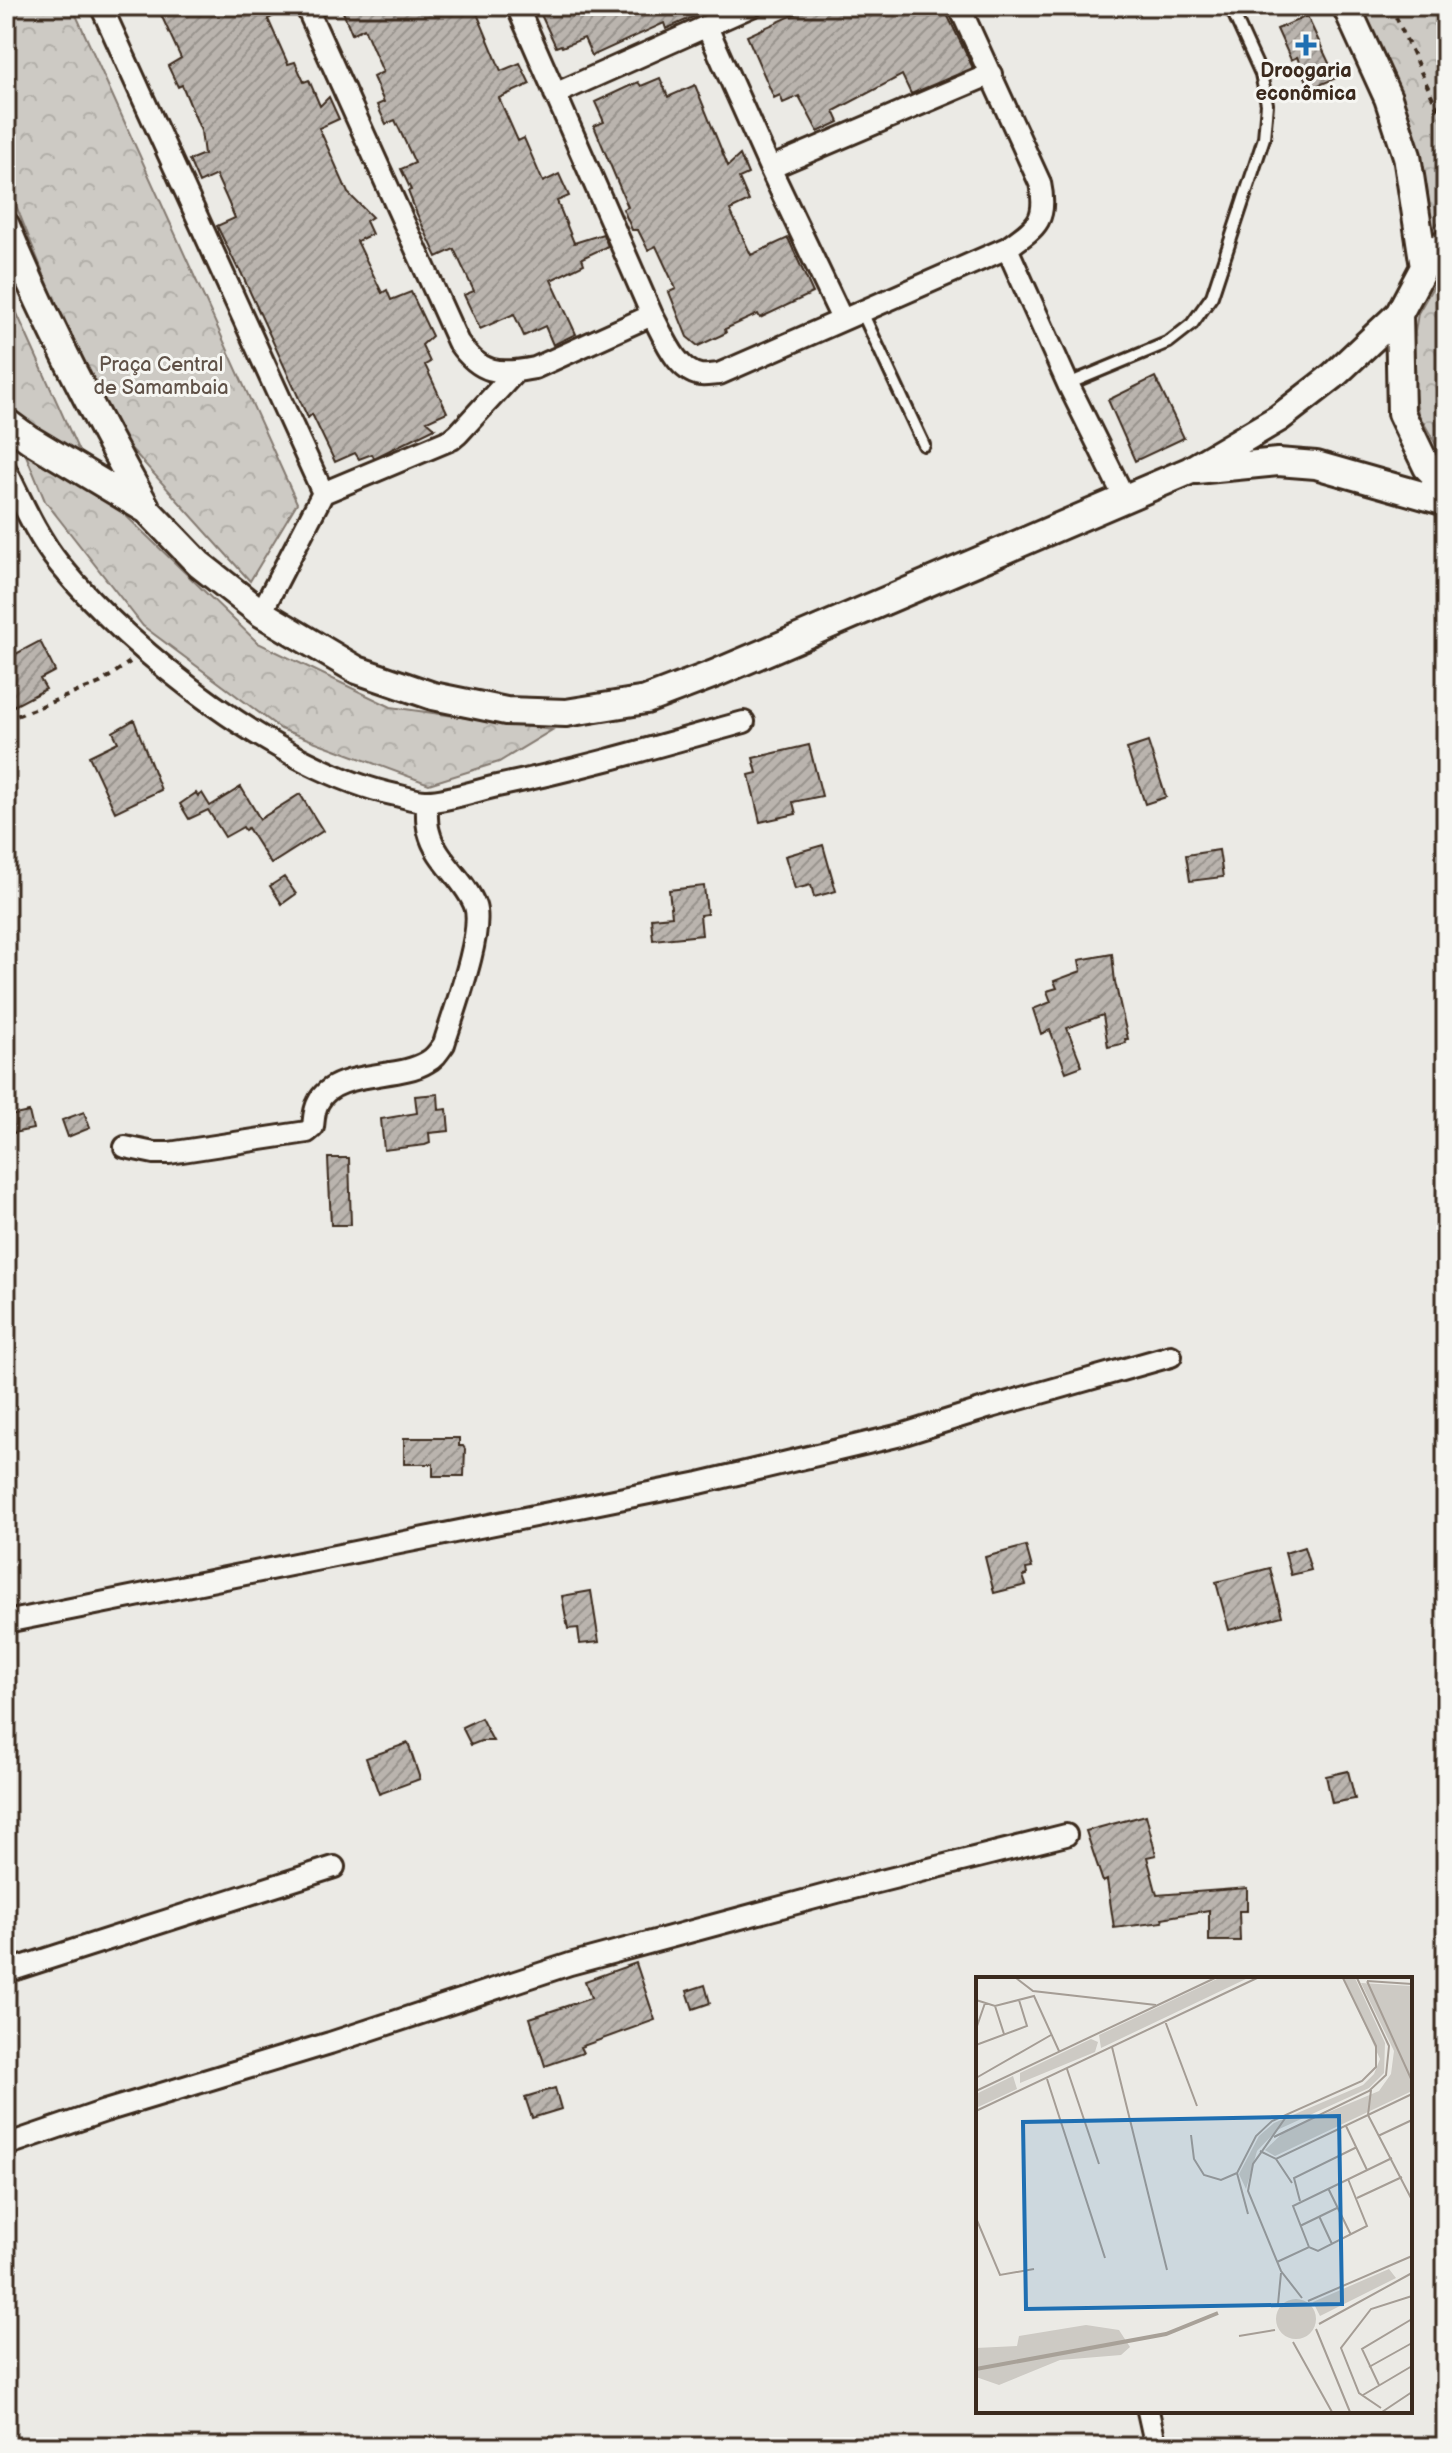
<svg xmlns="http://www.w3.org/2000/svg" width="1452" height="2453" viewBox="0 0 1452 2453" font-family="'Balsamiq Sans',sans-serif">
<defs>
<pattern id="park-crowns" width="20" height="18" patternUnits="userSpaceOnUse" patternTransform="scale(2)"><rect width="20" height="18" fill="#cdcac4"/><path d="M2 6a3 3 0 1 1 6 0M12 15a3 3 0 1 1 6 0" fill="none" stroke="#b1aea8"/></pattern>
<pattern id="building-hatch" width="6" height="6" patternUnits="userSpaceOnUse" patternTransform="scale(2)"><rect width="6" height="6" fill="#bab4ae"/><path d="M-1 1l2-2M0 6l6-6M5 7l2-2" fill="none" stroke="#98938d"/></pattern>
</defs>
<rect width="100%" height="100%" fill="#ebeae5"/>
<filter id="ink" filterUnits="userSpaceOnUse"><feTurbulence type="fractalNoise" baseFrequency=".0125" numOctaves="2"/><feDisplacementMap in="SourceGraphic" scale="16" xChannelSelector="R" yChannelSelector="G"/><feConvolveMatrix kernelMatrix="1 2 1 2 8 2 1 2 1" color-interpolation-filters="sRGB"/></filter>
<g filter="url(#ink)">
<!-- park -->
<path fill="url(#park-crowns)" stroke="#847a71" stroke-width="2" d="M6,6H72L297,503L250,581L101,415L6,181Z
M1360,6H1446V215L1433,228L1408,116Z
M1446,264V462L1418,413L1410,363L1418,313Z
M6,289L94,485L258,643L391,707L552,730L499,762L429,784L281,729L143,626L45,501L6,407Z"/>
<!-- building -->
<path fill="url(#building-hatch)" stroke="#3b2a1e" stroke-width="2" d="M157,6H293L268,19L288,64L295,62L304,82L309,80L320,106L329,97L339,119L319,128L348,193L372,217L366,221L372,234L357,241L382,293L387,290L391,300L411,292L432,336L422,345L430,362L425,365L447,412L427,421L435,428L374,458L372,454L359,459L355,453L335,462L312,414L308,418L239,268L238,269L217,226L235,218L226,197L216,175L199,183L189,160L204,154L201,131L182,85L178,87L168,66L181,58Z
M343,6H474L501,71L520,63L530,84L499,98L518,141L524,138L543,182L559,174L569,196L557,201L574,243L603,234L608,246L582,258L584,264L551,280L576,334L553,345L545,326L524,336L514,314L480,329L464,295L474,291L454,249L437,257L417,214L408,191L411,190L401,169L415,163L395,120L386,124L377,105L384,102L373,77L383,72L364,28L352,34L343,12L345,11Z
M537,6H718L666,29L664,23L592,56L584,38L562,47L561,45L556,47Z
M813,6H943L973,68L911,94L902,75L834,111L839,122L818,132L799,96L783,103L780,95L774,98L747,36Z
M1307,16L1336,78L1310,89L1297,57L1291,60L1277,29Z
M660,78L668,97L695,85L728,166L740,155L748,174L739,178L749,201L730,210L751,255L788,238L813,293L760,318L758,314L725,329L726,333L698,346L687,337L669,292L676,289L656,246L648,250L638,230H632L623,209L628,207L594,126L604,122L595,102L638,82L641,86Z
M1155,377L1184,438L1135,461L1108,400Z
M40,641L55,671L40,679L46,689L14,706L6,692V659Z
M134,720L161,790L115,812L89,756L118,742L113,732Z
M1148,742L1166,797L1145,804L1127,749Z
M809,745L822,796L793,802L796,814L760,822L749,775L757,773L753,758Z
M241,787L260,819L300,794L323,831L271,864L248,828L245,830L243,827L225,837L208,810L189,819L180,804L196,793L198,796L202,793L210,806Z
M823,845L836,891L814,897L811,885L795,889L785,856Z
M1219,850L1223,877L1190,881L1186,855Z
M284,877L296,894L282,904L270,886Z
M704,886L707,914L700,915L702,935L653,940L651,918L672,916L669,890Z
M1112,954L1115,982L1128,1039H1125L1126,1043L1108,1047L1103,1015L1067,1028L1082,1066L1066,1072L1050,1030L1041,1034L1033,1009L1051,1002L1047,991L1057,988L1054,981L1081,971L1079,960Z
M438,1094L439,1110L447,1109L449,1131L429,1133L430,1143L425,1145L384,1150L381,1119L417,1113L415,1096Z
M29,1112L33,1129L13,1133L10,1116Z
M84,1112L90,1128L68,1137L62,1120Z
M328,1158H349L351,1225H331Z
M404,1438H459V1446H463L465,1449L464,1476H433V1464H404Z
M1026,1546L1032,1568L1026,1569L1027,1575L1023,1576L1026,1585L994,1593L985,1557Z
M1304,1547L1311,1570L1291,1575L1285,1553Z
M1270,1568L1282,1616L1229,1630L1216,1582Z
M591,1591L599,1642L580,1644L578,1628L568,1629L562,1596Z
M481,1718L493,1741H481L471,1745L462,1727Z
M408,1743L420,1779L379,1794L366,1758Z
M1348,1771L1355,1799L1332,1803L1326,1776Z
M1146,1815L1156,1855L1147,1857L1157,1895L1247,1888V1911H1239L1240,1941H1209V1910L1162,1918L1163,1922L1114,1928L1107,1880L1103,1882L1086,1831Z
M636,1963L655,2020L580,2047L583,2053L545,2066L530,2018L591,1998L585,1981Z
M705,1985L710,2003L693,2009L687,1991Z
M555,2088L561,2109L532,2118L525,2097Z"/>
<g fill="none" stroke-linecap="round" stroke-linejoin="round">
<defs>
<path id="service" d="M861,310L924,445
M1068,384L1169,342L1192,324L1212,296L1264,138L1267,104L1261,74L1230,6"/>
<path id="minor" d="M101,6L323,493L261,613
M306,6L458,342C480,374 498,375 535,368L652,315
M517,6L652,315C663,334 675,370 700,375C705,376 714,374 719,374L1007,248C1036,227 1048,221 1040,183L959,6
M707,27L770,168L842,319
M555,94L752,6
M770,168L991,74
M1007,248L1068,384L1124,497
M6,470C22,502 37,537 60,565C133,654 282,771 396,795C405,797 416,801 426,801C442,802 479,790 497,786C580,769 662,745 744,722
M323,493L452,439L458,434L515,372
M125,1147L154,1153H169L307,1132L313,1127C314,1119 314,1110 318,1103C334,1069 399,1080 427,1062C435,1058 439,1051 444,1044C453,1014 484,933 475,906C465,879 436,861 429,832C426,823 427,811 427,801
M6,1622L699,1483L901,1435L984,1409L1171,1356
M6,1972L334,1867
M6,2145L105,2111L330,2043L570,1964L837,1892L1066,1835
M1148,2411L1156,2447"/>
<path id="tertiary" d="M1346,6L1388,98L1407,156L1424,267
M6,226C46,323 94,415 146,507
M1446,242L1424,267L1399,314L1401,413L1427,467L1446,486
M6,422L29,439L147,510L199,564L261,613L357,670L433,696L506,711L566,713L646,700L714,674L1189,471L1279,418L1333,376L1399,314
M1196,470L1278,462L1316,465L1446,502"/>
</defs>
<!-- service casing -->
<use href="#service" stroke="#3b2a1e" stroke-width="16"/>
<!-- minor casing -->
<use href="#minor" stroke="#3b2a1e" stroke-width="26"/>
<!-- tertiary casing -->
<use href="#tertiary" stroke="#3b2a1e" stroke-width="32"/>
<!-- path -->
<path stroke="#3b2a1e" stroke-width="4" stroke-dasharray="6 6" stroke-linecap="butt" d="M1391,6L1446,127
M6,720L100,683L130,662"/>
<!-- service -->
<use href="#service" stroke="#f6f6f2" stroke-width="10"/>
<!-- minor -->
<use href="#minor" stroke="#f6f6f2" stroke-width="20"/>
<!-- tertiary -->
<use href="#tertiary" stroke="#f6f6f2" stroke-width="26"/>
</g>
</g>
<!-- markers -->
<path fill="#1f6fb2" stroke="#f6f6f2" stroke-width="3" d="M1302 33h8v8h8v8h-8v8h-8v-8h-8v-8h8z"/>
<g text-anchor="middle" stroke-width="6" stroke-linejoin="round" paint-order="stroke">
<!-- poi labels -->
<g font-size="20" font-weight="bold" fill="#3b2a1e" stroke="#f6f6f2">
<text x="1306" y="77">Droogaria<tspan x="1306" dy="23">econômica</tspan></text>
</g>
<!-- park labels -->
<g font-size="20" fill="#605248" stroke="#f6f6f2">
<text x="161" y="371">Praça Central<tspan x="161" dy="23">de Samambaia</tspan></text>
</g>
</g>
<!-- overview -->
<g transform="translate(976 1977)">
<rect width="436" height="436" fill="#ebeae5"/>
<path d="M110,348L143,353L154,370L145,378L84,383L23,408L0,400V371L41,369L43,359Z" fill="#cdcac4"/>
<path d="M243,1H272L125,71L123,58ZM368,1H379L409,66L408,96L393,111L301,153L281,174L270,212L263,197L283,159L298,146L387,108L398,97L404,82ZM385,6L436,9V114L299,179L289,173L310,153L403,114L415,97L418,74ZM115,62L122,65L119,75L44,106V96ZM37,99L41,112L0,131V117ZM413,292L420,301L344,339L337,325ZM300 342a20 20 0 1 1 40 0a20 20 0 1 1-40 0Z" fill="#cdcac4"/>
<path fill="none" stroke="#a8a198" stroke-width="4" d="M0,392L190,357L242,336"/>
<path fill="none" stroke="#a59d95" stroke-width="2" d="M40,1L57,14L180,28M391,4L436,104M391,4L436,7M0,23L19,29L58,19L83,74M19,29L28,57M189,44L221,129M0,52L9,26M0,68L51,49L43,23M136,70L191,293M91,92L123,187M0,101L75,58M71,102L129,281M395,113L392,138L436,223M0,114L239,1M0,134L281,1M310,140L277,187L272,214L305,294L326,321M370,149L391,193M215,158L218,182L228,198L245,203L261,196M402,159L436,143M298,160L393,114L410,98L413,69L381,1M284,174L300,182L436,117M300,182L316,206M352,211L375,258M381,221L426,200M324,224L318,201L381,170M272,237L261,196L280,159L296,144L386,104L400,90V69L367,1M343,239L356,267M0,241L24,298L58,292M324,249L361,231M333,270L317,229L416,181M301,285L333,270L342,274L391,249L372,202M332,324L436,279M302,327L305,296M343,347L436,296M340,352L374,435M263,359L299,353M317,365L356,435M393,390L436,366M403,408L386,372L436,342M387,418L436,389M405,431L383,416L365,371L395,332L436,319M406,435L436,415"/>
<path fill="#1f6fb2" fill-opacity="0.15" stroke="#1f6fb2" stroke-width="4" d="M363,139L366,327L50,332L47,145Z"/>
<rect width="436" height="436" fill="none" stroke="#3b2a1e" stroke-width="4"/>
</g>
<!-- margin -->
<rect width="1452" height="2453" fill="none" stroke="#f6f6f2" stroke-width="32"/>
<rect x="16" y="16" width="1420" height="2421" fill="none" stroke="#3b2a1e" stroke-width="3" filter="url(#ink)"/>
</svg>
